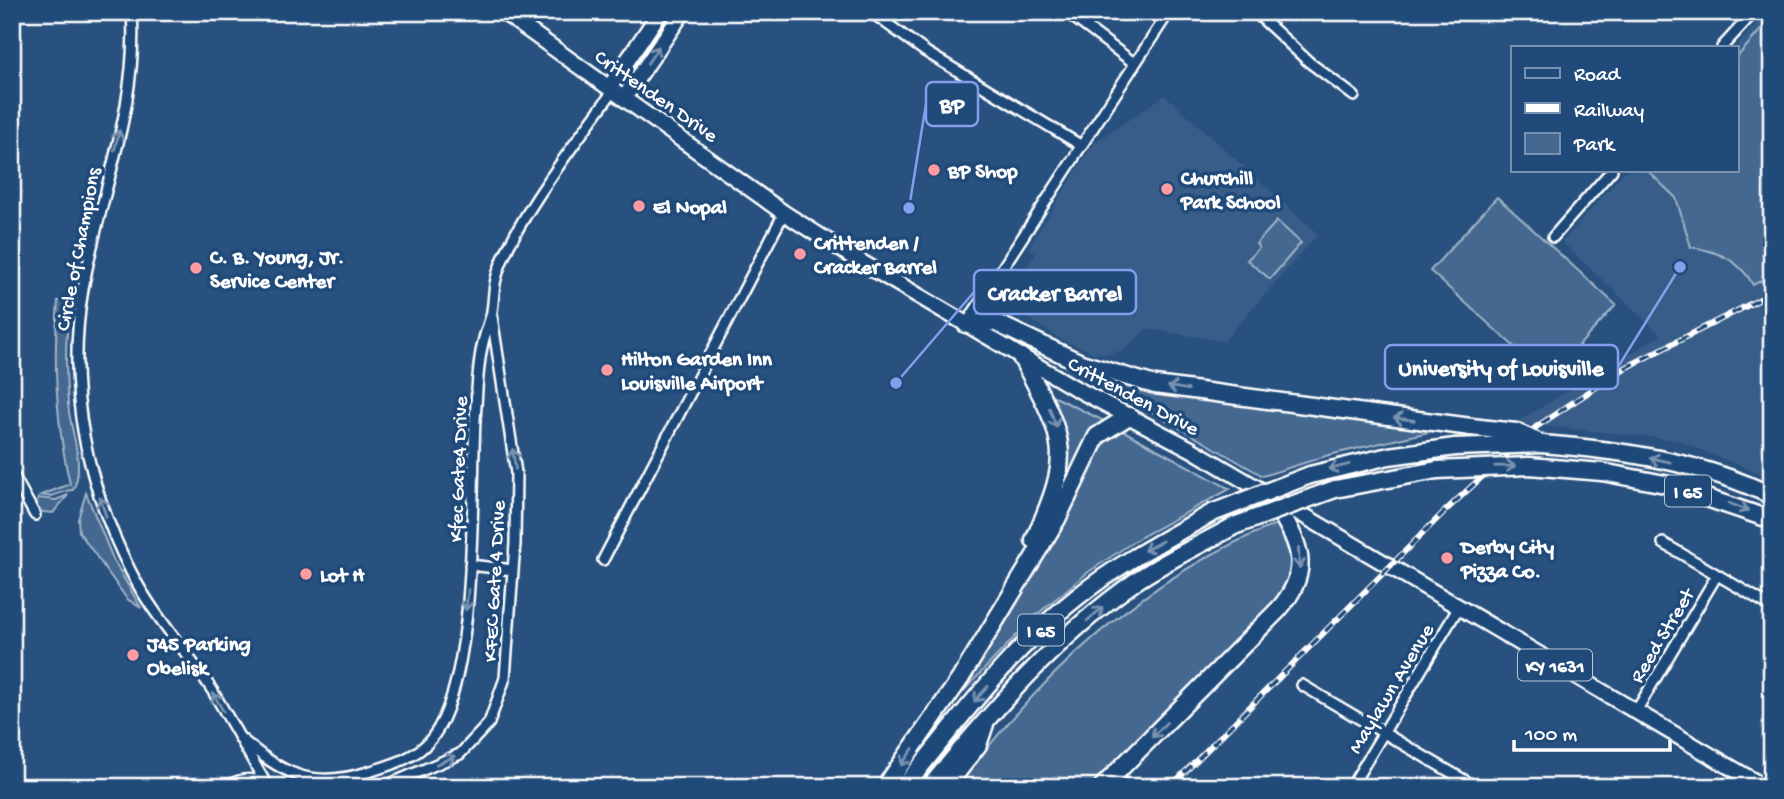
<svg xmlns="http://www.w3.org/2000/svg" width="1784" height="799" viewBox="0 0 1784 799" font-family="'Gochi Hand',sans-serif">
<rect width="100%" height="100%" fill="#28517f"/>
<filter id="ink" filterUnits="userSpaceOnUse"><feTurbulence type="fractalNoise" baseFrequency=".0143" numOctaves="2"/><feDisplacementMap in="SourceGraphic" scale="14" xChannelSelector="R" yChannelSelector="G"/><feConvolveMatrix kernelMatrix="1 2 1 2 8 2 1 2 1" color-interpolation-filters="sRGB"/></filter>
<g filter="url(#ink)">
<!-- built -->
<path fill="#375d88" d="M1767,12H1772V478L1676,440L1515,423L1661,335L1562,242L1626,170H1737L1736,47Z
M1165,95L1318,234L1224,341L1147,329L1124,350L1108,354L1095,353L1062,340L1004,302L1036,254L1029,247L1093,144Z"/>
<!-- green -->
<path fill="#446890" stroke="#a2b4c8" stroke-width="2" d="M1772,17V275L1753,285C1740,260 1717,251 1691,247L1676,198L1647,170H1737V57Z
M1497,197L1616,305L1549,378L1430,271Z
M1277,221L1301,243L1270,279L1247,260L1259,248L1256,244Z
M65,300L70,305C65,338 65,371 68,404C70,430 86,465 73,490C62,490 55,499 41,495L70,484C56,423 53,362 58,301Z
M1091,371L1429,429V432L1329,455L1263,476L1098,381L1089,375Z
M1051,395L1106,422L1057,504C1069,460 1070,438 1051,395Z
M1118,428L1230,489L1139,538L1087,573L1034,617L956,699L1035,571L1101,440Z
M86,493L113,559L141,608L127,599L79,532L78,519Z
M68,495L53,513L43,512L36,507L38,498L56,500Z
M1279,523L1283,527L1295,564L1286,592L1095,787H957C1042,673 1145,576 1279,523Z"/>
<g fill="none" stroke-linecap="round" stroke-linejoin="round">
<defs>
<path id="street" d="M132,12C139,106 99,197 83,289C66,387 86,483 131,572C152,614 186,650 212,690C230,720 247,751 265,782
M871,12L926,52L1082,146
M1066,12L1134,63
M1255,12L1309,62L1354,96
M1722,47L1754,12
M1076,154L1169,12
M1553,237L1612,170
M966,324L1074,158
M12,473L35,515
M1663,543L1772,607
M603,560L784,213
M470,565L513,570
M1302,685L1476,787
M1635,713L1717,575
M239,737C283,774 310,790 368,772C391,765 417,758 432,738C478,679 471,497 475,420C477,396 477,370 482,347C484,336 488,326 491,316C494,304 493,291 496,279C509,227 580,137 613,91
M226,787C241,777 257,777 272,787
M383,787L460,754L489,723L505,678L515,544L516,473L492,317
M1351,787L1459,607"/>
<path id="primary" d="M503,12L784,213L856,259L1075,388L1191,449L1764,787
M609,88L660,12
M624,98L683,12"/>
<path id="highway" d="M966,324L994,322L1081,363L1155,385L1471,427
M1021,357C1066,441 1074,451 1034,540
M1542,444C1619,450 1701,461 1772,496
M1602,472L1665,484L1772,520
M1310,475L1389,456L1455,447
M1335,489L1437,470
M885,787L960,679L1057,519L1097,436L1129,416
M904,787C957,722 1010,650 1076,598C1118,564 1166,539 1212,513
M930,787C991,712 1057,636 1136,581C1167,560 1202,544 1234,526
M946,787L978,745L985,724
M1102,787L1279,609C1317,565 1295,539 1272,497"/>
</defs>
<!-- street casing -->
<use href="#street" stroke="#fff" stroke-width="14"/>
<!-- primary casing -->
<use href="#primary" stroke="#fff" stroke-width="19"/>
<!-- highway casing -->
<use href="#highway" stroke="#fff" stroke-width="21"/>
<!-- street -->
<use href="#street" stroke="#1f4a7a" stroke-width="9"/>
<!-- primary -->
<use href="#primary" stroke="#1f4a7a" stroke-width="14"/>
<!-- highway -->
<use href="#highway" stroke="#1f4a7a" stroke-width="16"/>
<defs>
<path id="rail" d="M1170,787L1445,511L1536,427L1625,368L1772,293"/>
</defs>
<!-- rail casing -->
<use href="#rail" stroke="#fff" stroke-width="6"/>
<!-- rail -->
<use href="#rail" stroke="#1f4a7a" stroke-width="3.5" stroke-dasharray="10" stroke-linecap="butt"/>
<defs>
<path id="highway-bridge" d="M1471,427L1516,432L1536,441
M1455,447L1542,444
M1437,470L1529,466L1602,472
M1212,513L1310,475
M1234,526L1335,489"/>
</defs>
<!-- highway-bridge casing -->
<use href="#highway-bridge" stroke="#fff" stroke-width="21" stroke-linecap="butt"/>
<!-- highway-bridge -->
<use href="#highway-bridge" stroke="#1f4a7a" stroke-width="16"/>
</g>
<!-- one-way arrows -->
<defs><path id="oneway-shaft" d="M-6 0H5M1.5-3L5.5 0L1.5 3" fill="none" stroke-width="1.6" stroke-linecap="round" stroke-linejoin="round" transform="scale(1.75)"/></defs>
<g stroke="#7992af">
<use href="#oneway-shaft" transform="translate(653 55) rotate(-56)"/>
<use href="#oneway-shaft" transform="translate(117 140) rotate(-76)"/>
<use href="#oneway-shaft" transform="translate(1178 388) rotate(-171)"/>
<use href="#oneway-shaft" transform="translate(1053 418) rotate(70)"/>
<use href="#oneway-shaft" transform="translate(1404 419) rotate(-173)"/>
<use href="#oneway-shaft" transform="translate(514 459) rotate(-98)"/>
<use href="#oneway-shaft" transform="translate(1660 460) rotate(-168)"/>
<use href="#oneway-shaft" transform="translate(1505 466) rotate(-1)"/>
<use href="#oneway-shaft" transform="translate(1339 467) rotate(166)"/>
<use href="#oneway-shaft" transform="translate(103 507) rotate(-108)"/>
<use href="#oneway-shaft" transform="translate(1739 507) rotate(21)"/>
<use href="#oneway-shaft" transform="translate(1153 546) rotate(151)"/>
<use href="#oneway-shaft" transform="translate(1299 558) rotate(87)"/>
<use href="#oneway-shaft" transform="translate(467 600) rotate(97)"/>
<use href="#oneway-shaft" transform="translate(1095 614) rotate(-41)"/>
<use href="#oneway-shaft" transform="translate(981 694) rotate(132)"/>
<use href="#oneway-shaft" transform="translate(218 702) rotate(-120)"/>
<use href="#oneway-shaft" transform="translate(1159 730) rotate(135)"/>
<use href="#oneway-shaft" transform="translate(907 757) rotate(126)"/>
<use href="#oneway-shaft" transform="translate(446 760) rotate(-23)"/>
</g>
</g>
<!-- markers -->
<g fill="#ff9aa2" stroke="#1f4a7a" stroke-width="2.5">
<circle cx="934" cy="170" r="7"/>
<circle cx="1167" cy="189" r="7"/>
<circle cx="639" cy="206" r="7"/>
<circle cx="800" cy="254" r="7"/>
<circle cx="196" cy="268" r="7"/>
<circle cx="607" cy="370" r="7"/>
<circle cx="1447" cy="558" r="7"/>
<circle cx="306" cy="574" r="7"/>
<circle cx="133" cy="655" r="7"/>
</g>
<g text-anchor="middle" stroke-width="7" stroke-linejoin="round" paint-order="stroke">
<!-- shield labels -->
<g fill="#1f4a7a" stroke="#bcc9d7" stroke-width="2">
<rect x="1665" y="475.5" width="46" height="31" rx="5"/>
<rect x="1018" y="614.5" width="46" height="31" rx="5"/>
<rect x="1518" y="649.5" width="74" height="31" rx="5"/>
</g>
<g font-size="19" font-weight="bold" fill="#fff">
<text x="1688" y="498">I 65</text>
<text x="1041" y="637">I 65</text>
<text x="1555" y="672">KY 1631</text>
</g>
<!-- street labels -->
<g font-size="21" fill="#fff" stroke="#1f4a7a">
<text transform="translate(657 95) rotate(35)" y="7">Crittenden Drive</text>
<text transform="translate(77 249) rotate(-79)" y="7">Circle of Champions</text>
<text transform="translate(1134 395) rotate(28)" y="7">Crittenden Drive</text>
<text transform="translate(457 469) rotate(-88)" y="7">Kfec Gate4 Drive</text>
<text transform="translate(493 581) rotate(-87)" y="7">KFEC Gate 4 Drive</text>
<text transform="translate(1661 635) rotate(-59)" y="7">Reed Street</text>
<text transform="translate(1390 688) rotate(-59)" y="7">Maylawn Avenue</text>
</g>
<!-- poi labels -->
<g font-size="21" font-weight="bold" fill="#fff" stroke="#1f4a7a" text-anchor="start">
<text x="948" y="177">BP Shop</text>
<text x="1181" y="184">Churchill<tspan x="1181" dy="24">Park School</tspan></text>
<text x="653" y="213">El Nopal</text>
<text x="814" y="249">Crittenden /<tspan x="814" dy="24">Cracker Barrel</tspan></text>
<text x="210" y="263">C. B. Young, Jr.<tspan x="210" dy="24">Service Center</tspan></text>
<text x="621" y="365">Hilton Garden Inn<tspan x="621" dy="24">Louisville Airport</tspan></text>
<text x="1461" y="553">Derby City<tspan x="1461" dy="24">Pizza Co.</tspan></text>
<text x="320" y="581">Lot H</text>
<text x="147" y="650">J45 Parking<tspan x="147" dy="24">Obelisk</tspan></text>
</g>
</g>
<!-- callouts -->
<path fill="none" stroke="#839eea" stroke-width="2.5" d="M909 208L926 104M896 383L974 292M1680 267L1618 367"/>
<g fill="#839eea" stroke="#1f4a7a" stroke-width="2.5">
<circle cx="909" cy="208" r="7"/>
<circle cx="896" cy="383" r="7"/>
<circle cx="1680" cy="267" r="7"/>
</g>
<g fill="#1f4a7a" stroke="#839eea" stroke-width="2.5">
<rect x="926" y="82" width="52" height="44" rx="7"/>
<rect x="974" y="270" width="162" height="44" rx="7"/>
<rect x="1385" y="345" width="233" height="44" rx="7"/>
</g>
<g font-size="23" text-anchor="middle" font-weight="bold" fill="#fff">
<text x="952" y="112">BP</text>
<text x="1055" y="300">Cracker Barrel</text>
<text x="1501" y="375">University of Louisville</text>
</g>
<!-- margin -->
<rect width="1784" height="799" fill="none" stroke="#1f4a7a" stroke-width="42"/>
<rect x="21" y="21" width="1742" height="757" fill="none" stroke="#fff" stroke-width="2.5" filter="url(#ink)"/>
<!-- legend -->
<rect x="1511" y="46" width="228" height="126" fill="#1f4a7a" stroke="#7992af" stroke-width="2"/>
<rect x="1525" y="68" width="35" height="10" fill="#1f4a7a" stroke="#7992af" stroke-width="2"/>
<text x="1574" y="80" font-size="21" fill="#ffffff">Road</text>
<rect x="1525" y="103" width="35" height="10" fill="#ffffff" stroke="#7992af" stroke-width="2"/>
<text x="1574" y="116" font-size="21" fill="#ffffff">Railway</text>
<rect x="1525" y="133" width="35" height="21" fill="#446890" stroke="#7992af" stroke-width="2"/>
<text x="1574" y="150" font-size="21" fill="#ffffff">Park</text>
<!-- scale -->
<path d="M1514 740v10h156v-10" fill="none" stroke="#ffffff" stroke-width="3.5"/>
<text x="1525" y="740" font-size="21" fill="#ffffff" stroke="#1f4a7a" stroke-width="5" paint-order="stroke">100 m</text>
</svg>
